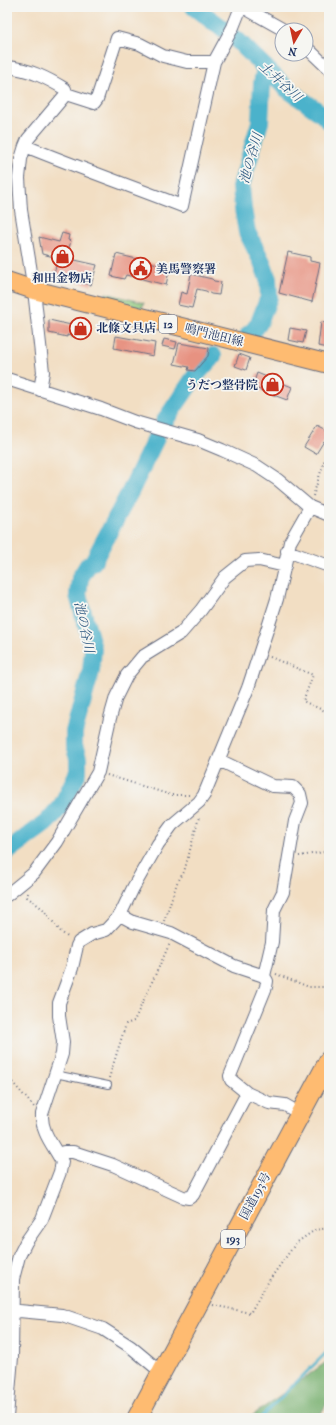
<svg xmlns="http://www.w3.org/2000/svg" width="336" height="1425" viewBox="0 0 336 1425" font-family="'IM FELL French Canon','Noto Serif JP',serif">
<rect width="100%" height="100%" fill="#f6f6f2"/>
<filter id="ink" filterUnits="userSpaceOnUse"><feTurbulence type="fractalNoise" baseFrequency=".025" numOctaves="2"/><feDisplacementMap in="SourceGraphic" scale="8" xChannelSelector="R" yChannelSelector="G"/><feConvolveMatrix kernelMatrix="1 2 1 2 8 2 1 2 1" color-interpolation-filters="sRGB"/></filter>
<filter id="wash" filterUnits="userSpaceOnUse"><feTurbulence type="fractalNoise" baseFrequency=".012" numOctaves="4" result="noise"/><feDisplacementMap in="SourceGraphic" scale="16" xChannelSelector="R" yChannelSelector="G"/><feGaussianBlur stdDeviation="0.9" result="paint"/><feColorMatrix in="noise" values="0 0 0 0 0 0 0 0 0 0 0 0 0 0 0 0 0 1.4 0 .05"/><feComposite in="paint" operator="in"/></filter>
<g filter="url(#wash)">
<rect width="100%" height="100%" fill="#f2dec3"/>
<!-- green -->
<path fill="#93cb7e" stroke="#577d6e" d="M106,293L144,303L142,308L105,299Z"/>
<!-- forest -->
<path fill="#76af6d" stroke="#486f66" d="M329,1360V1400L318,1418H249Z"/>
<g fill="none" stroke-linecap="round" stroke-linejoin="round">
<!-- stream -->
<path stroke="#4cb2cb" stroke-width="3" d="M260,1418L329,1350"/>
<!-- river -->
<path stroke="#4cb2cb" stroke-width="18" d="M194,7L222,28
M236,39L287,89L322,114L329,121
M249,334L254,330L259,323L269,297L268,279L262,262L247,232L243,209L241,186L260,122L262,84L265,67
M164,422L196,375L213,356
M7,852L46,823L62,805L78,772V758L74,746V732L91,671L93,649L78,595L80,578L88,565L93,562L131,490L156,438"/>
</g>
<g id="blocks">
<!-- building -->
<path fill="#e79281" d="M62,233L69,235L68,240L71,241L66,258L97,265L91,285L61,278V279L53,278L58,258L42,254L39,237L59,242Z
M288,252L310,257V261L320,263L312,302L279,293Z
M116,254L170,267L166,285L126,275L124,279L111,276Z
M191,274L212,279L214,281L221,282L219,295L211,294L206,291L197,289L192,308L178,305L181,292L187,294Z
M49,320L71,325L72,321L87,324L84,339L67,335V337L49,333Z
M321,322L329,324V348L318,346Z
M290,328L306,331L303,343L288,340Z
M116,336L155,343L153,356L114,348Z
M164,339L177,342L175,349L162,346Z
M179,343L209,348L208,356L195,371L188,370L189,367L174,364Z
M239,354L250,358L246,370L235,366Z
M257,373L292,387L287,400L252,387Z
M317,426L329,432V443L324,441L316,454L304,447Z"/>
</g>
</g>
<g filter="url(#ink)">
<use href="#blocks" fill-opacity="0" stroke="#666c81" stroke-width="1"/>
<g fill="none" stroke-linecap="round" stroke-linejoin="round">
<defs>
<path id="service" d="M55,1074L108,1085"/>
<path id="minor" d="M243,7L284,30
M306,47L329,69
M7,67C29,69 47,78 65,89L66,94
M25,146L28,139L66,94L94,103L97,99L117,38L140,44L163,56L187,62H214
M7,379L101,409L135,422L198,440L222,450L257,466L278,480L310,507L329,515
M40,390L43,372L34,290L21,210L19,178L21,159L25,146C77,167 130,186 182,206L214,62L233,27L241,7
M287,551L329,566
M7,895L34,873L57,842L98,772L110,718L116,697L127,675L142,657L181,633L201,610L225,577L245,561L259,560L285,566
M120,915L133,922L171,933L234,966L264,976L272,942L274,910L283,892L295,821L302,803L300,794L293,787L273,786L219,760
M247,1093L231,1080L230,1076L266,987L267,981L264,976
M58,1154L64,1152H73L113,1165L183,1197L189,1198L193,1195L247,1093L269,1103L285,1105L299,1113
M7,1317L19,1311L62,1315L103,1329L131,1347L161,1372
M7,1417L12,1357L13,1279L19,1256L26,1242L42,1219L60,1172L62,1162C54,1146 41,1133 42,1114L62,1054L63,1042L59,1016V1003L72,968L77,946L79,942L92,934L106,930L120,915L133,888L158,844L172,825L199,802L204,795L248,688L269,624L277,599L290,542L310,507"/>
<path id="primary" d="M7,281L34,290L329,364"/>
<path id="trunk" d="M137,1418L329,1060"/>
</defs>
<!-- service casing -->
<use href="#service" stroke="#666c81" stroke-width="8"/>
<!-- minor casing -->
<use href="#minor" stroke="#666c81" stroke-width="14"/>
<!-- primary casing -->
<use href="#primary" stroke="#666c81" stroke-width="20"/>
<!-- trunk casing -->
<use href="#trunk" stroke="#666c81" stroke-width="21"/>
<!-- path -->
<path stroke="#666c81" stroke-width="2" stroke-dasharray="1 3" stroke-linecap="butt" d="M7,32L11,7
M313,496L329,446
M270,657L313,675L303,701L329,713
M107,775L171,795H190
M299,856C309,855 319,852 329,852
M28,893L27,897L43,909L61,932L69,938
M164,921L177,883L184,872L199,817
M276,974L309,987H329
M7,1076L34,1107
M109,1078L126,1024L134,1021L170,943
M213,1305L250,1313L270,1279L296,1243L315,1230L329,1228"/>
<!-- service -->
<use href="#service" stroke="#fff" stroke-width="6"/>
<!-- minor -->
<use href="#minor" stroke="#fff" stroke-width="12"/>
<!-- primary -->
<use href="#primary" stroke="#febb71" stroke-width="18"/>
<!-- trunk -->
<use href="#trunk" stroke="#febb71" stroke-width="19"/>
</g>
</g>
<!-- icons -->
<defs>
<symbol id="shop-ring" viewBox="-11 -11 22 22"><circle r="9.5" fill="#f6f6f2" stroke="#c8321e" stroke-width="1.5"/><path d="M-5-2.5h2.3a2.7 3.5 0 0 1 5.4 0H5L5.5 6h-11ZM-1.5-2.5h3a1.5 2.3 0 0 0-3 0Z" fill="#c8321e"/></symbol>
<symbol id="civic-ring" viewBox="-11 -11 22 22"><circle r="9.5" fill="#f6f6f2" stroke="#c8321e" stroke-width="1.5"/><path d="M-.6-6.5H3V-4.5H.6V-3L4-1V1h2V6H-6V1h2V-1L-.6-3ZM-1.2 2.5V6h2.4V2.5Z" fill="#c8321e"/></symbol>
</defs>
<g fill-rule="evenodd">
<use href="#shop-ring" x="50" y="244" width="25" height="25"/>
<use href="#civic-ring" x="128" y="256" width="25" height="25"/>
<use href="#shop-ring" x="68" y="316" width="25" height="25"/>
<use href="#shop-ring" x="260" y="372" width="25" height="25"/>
</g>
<g text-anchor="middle" stroke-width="3.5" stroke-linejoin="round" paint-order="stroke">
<!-- shield labels -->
<g fill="#f6f6f2" stroke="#5d6b8a" stroke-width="1">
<rect x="159" y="315" width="18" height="18" rx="3"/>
<rect x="221" y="1230" width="24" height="18" rx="3"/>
</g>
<g font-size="11" font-weight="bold" fill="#1b2f5e">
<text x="168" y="328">12</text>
<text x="233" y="1243">193</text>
</g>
<!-- poi labels -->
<g font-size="12" font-weight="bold" fill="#1b2f5e" stroke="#f6f6f2" text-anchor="start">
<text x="156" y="273">美馬警察署</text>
<text x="62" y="282" text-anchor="middle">和田金物店</text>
<text x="96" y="332">北條文具店</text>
<text x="258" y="389" text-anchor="end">うだつ整骨院</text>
</g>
<!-- street labels -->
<g font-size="12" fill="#1b2f5e" stroke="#f6f6f2">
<text transform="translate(214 335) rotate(14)" y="4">鳴門池田線</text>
<text transform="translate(255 1196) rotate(-62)" y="4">国道193号</text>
</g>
<!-- water labels -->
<g font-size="13" font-style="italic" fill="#2a567f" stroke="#f6f6f2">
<text transform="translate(281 81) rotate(42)" y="5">土井谷川</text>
<text transform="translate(250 158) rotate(-74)" y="5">池の谷川</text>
<text transform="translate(85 627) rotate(78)" y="5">池の谷川</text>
</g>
</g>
<!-- margin -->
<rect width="336" height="1425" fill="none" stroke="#f6f6f2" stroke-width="24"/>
<!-- north arrow -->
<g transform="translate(294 42) rotate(189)"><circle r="19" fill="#f6f6f2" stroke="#9ea6b7"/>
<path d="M0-3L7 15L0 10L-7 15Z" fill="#c8321e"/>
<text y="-6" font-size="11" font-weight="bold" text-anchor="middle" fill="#1b2f5e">N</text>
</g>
</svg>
